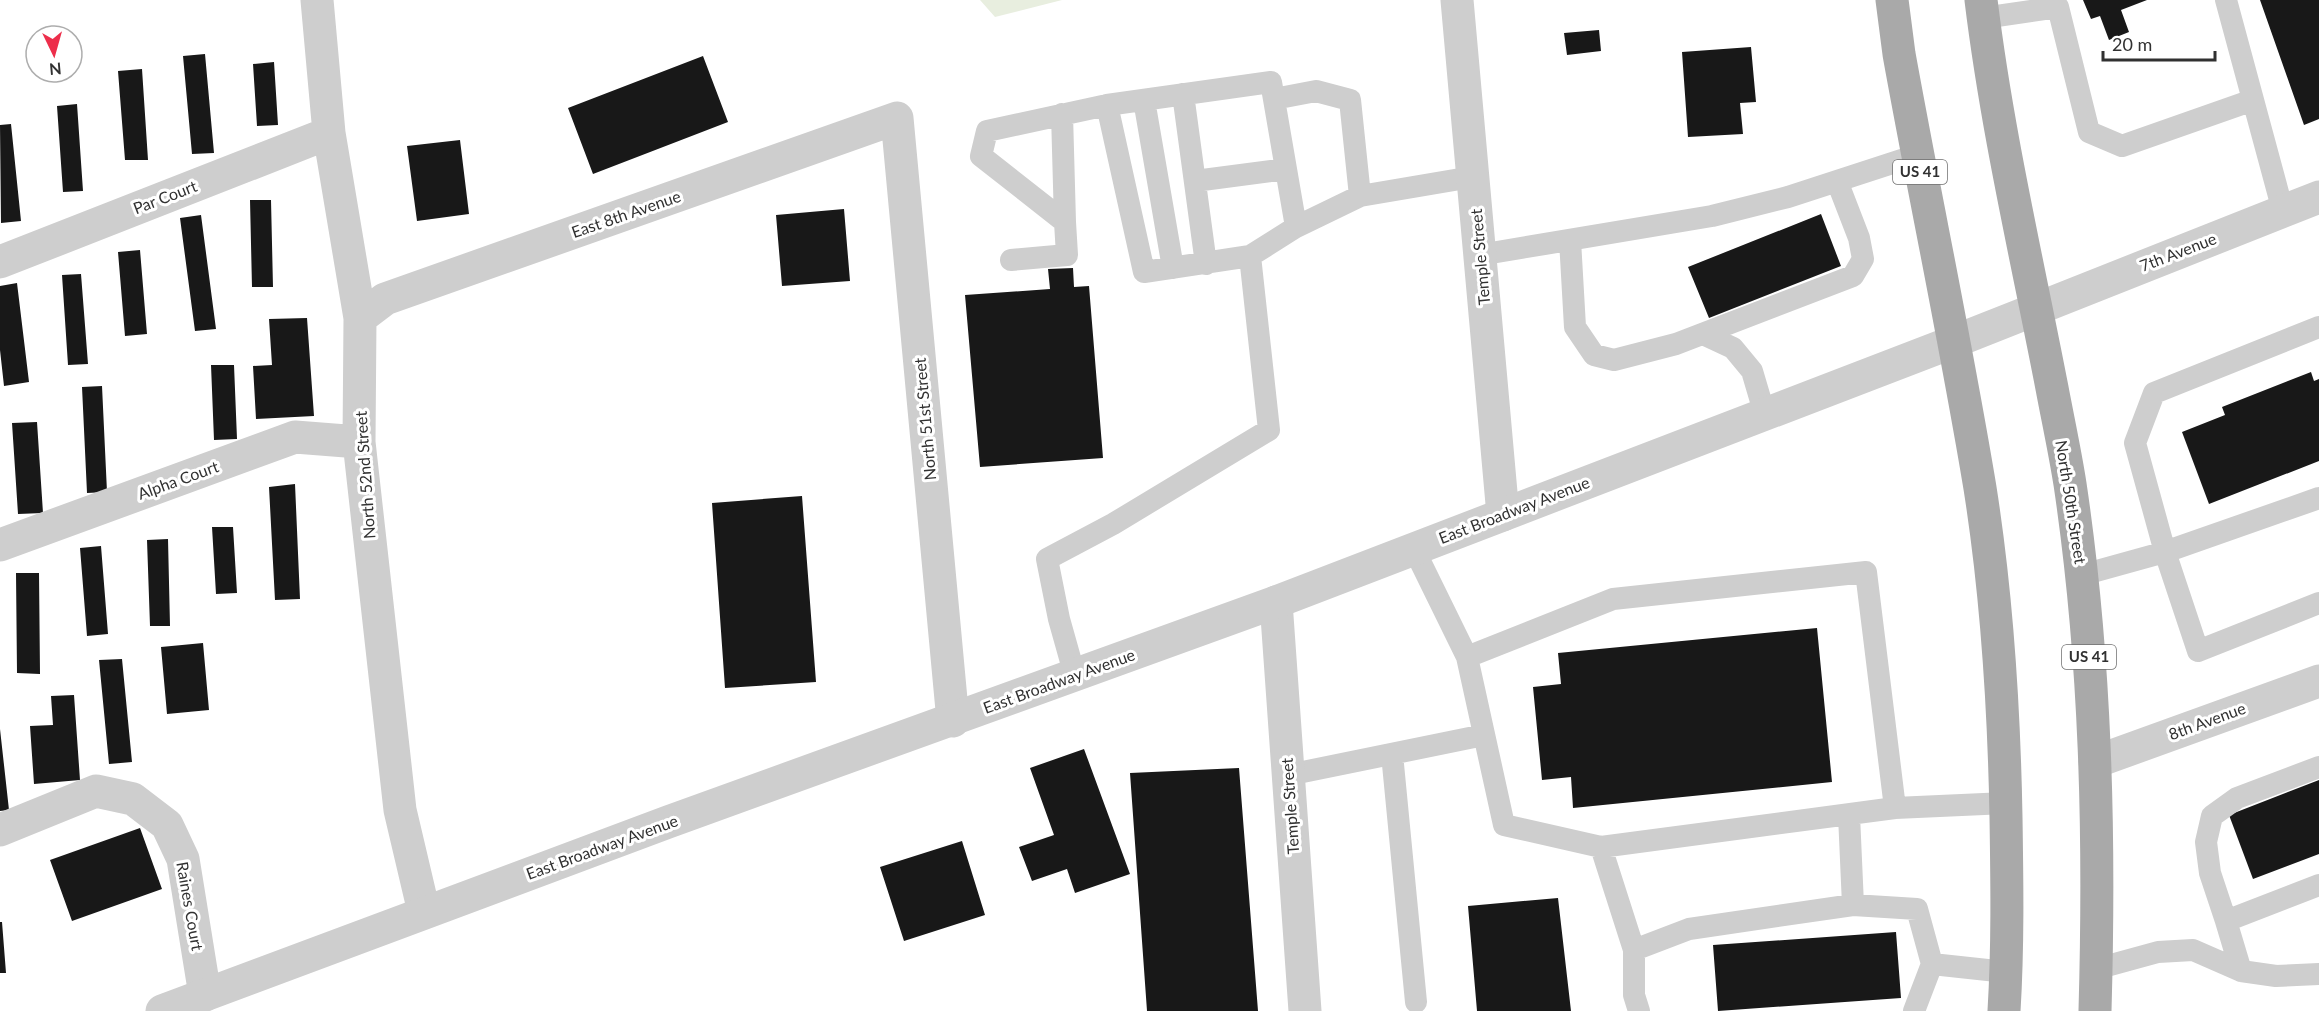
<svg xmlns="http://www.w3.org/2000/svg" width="2319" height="1011" viewBox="0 0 2319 1011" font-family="Lato,sans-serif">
<rect width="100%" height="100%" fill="#fff"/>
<!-- green -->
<path fill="#e8eedf" d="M980,0H1062L995,17Z"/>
<!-- building -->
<path fill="#181818" d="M2083,0H2147L2121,10L2129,32L2109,40L2100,16L2091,19Z
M2260,0H2319V119L2304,125Z
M1599,30L1601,51L1567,55L1564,33Z
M1751,47L1756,102L1740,103L1743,134L1688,137L1682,52Z
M205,54L214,153L192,154L183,56Z
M703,56L728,122L593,174L568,108Z
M274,62L278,125L257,126L253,64Z
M142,69L148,160H125L118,71Z
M77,104L83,191L63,192L57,106Z
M11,124L21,221L1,223L0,125Z
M460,140L469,214L417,221L407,146Z
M250,200H271L273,287H252Z
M844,209L850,281L782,286L776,215Z
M1821,214L1841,266L1709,318L1688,267Z
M201,215L216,329L195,331L180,218Z
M140,250L147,334L125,336L118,252Z
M1073,268L1074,287L1089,286L1103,458L980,467L965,295L1050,289L1048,269Z
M81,274L88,364L68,365L62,275Z
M17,283L29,382L4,386L0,350V286Z
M307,318L314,416L256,419L253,366L272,365L269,319Z
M211,365H234L237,439L214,440Z
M2311,372L2314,381L2319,379V461L2209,504L2182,432L2225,415L2222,407Z
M102,386L107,492L87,493L82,387Z
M37,422L43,513L18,514L12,423Z
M295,484L300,599L275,600L269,487Z
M802,496L816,682L725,688L712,503Z
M212,527H233L237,593L216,594Z
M168,539L170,626H150L147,540Z
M101,546L108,634L87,636L80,548Z
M16,573H39L40,674L17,673Z
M1817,628L1832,782L1573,808L1571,777L1542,780L1533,687L1561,684L1558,653Z
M203,643L209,710L167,714L161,647Z
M122,659L132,762L109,764L99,660Z
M74,695L80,780L34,784L30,726L53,725L51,696Z
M0,729L9,810L0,811Z
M1084,749L1130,874L1075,893L1067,869L1032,881L1019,847L1054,835L1030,768Z
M1239,768L1258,1011H1147L1130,773Z
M2319,780V854L2253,879L2229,815Z
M140,828L162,889L72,921L50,860Z
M962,841L985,915L904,941L880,867Z
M1558,898L1571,1011H1477L1468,906Z
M0,922H2L6,973H0Z
M1896,932L1901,998L1718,1011L1713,945Z"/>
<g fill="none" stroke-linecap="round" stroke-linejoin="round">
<!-- service -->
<path stroke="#cecece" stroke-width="22" d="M2226,0L2283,211
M1983,18L2058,7L2089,132L2122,146L2253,100
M1183,94L1206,264
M1274,99L1316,91L1350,100L1360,196
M1144,100L1173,268
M1107,105L1271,82L1296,227
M1062,114L1065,222L981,156L987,131L1107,105L1144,272L1250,256
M1195,181L1286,169
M1570,240L1575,327L1594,355L1614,360L1676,344L1853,276L1863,259L1859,238L1837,181
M1479,255L1712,216L1788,197L1917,155
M1011,260L1067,255L1065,222
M2319,327L2154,393L2135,443L2165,552L2198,651L2319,603
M1703,334L1733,348L1752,371L1765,415
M1414,549L1467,657L1613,599L1866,572L1895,808L2006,803
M2082,575L2165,552L2319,498
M1467,657L1504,825L1601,847L1895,808
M1075,676L1059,619L1047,559L1113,524L1269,430L1250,256L1296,227L1360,196L1472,177
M1392,754L1416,1002
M1288,775L1484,735
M1849,815L1853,905
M1601,847L1634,950V995L1639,1011
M2226,921L2210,873L2206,842L2212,816L2237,798L2319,767
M1634,950L1689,929L1853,905L1917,909L1932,964L1914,1011
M1932,964L2006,972
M2096,969L2158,952L2193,950L2241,971L2276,976L2319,974
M2241,971L2226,921L2319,885"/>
<!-- minor -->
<path stroke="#cecece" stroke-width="33" d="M317,0L329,133L360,318L359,442L400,810L424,912
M1457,0L1503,515
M0,262L329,133
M360,318L385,299L897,118L953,721
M0,545L295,437L359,442
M1276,602L1305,1011
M2095,762L2319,681
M0,830L96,791L133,799L167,825L183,859L205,995"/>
<!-- tertiary -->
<path stroke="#cecece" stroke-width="33" d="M162,1011L668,822L1276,602L1953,342L2319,197"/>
<!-- primary -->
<path stroke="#a9a9a9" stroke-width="33" d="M1892,0L1899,54C1925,198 1956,343 1980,488C1997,596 2004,707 2006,817C2007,882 2008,946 2004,1011
M1981,0C1997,131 2027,259 2052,388C2058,420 2065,452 2070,484C2096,659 2100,835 2095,1011"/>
</g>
<g text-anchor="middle" stroke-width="6" stroke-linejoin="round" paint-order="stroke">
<!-- shield labels -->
<g fill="#fff" stroke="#6f6f6f" stroke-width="1.5">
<rect x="1893" y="160" width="54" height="24" rx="4.5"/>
<rect x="2062" y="645" width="54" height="24" rx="4.5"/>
</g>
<g font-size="15" font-weight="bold" fill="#313131">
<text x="1920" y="177">US 41</text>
<text x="2089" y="662">US 41</text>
</g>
<!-- street labels -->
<g font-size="16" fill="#313131" stroke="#fff">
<text transform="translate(165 197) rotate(-21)" y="6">Par Court</text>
<text transform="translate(626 214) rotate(-19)" y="6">East 8th Avenue</text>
<text transform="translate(2178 252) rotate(-21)" y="6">7th Avenue</text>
<text transform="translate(1480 257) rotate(-95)" y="6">Temple Street</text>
<text transform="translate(925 419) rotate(-95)" y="6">North 51st Street</text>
<text transform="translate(365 475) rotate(-94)" y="6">North 52nd Street</text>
<text transform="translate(178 480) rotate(-20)" y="6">Alpha Court</text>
<text transform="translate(2071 502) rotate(81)" y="6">North 50th Street</text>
<text transform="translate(1514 510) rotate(-21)" y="6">East Broadway Avenue</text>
<text transform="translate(1059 681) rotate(-20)" y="6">East Broadway Avenue</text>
<text transform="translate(2207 721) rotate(-20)" y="6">8th Avenue</text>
<text transform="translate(1290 806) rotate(-94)" y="6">Temple Street</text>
<text transform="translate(602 847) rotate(-20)" y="6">East Broadway Avenue</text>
<text transform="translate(190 906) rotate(80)" y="6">Raines Court</text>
</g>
</g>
<!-- north arrow -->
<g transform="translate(54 54) rotate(175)"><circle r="28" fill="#ffffff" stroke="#adadad" stroke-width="1.5"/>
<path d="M0-4.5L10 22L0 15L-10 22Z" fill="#ed2e4b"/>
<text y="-9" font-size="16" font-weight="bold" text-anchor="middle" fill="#313131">N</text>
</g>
<!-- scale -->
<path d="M2103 51v9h112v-9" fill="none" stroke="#313131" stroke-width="3"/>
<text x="2112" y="51" font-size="18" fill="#313131" stroke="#ffffff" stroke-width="4.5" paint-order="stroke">20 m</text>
</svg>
